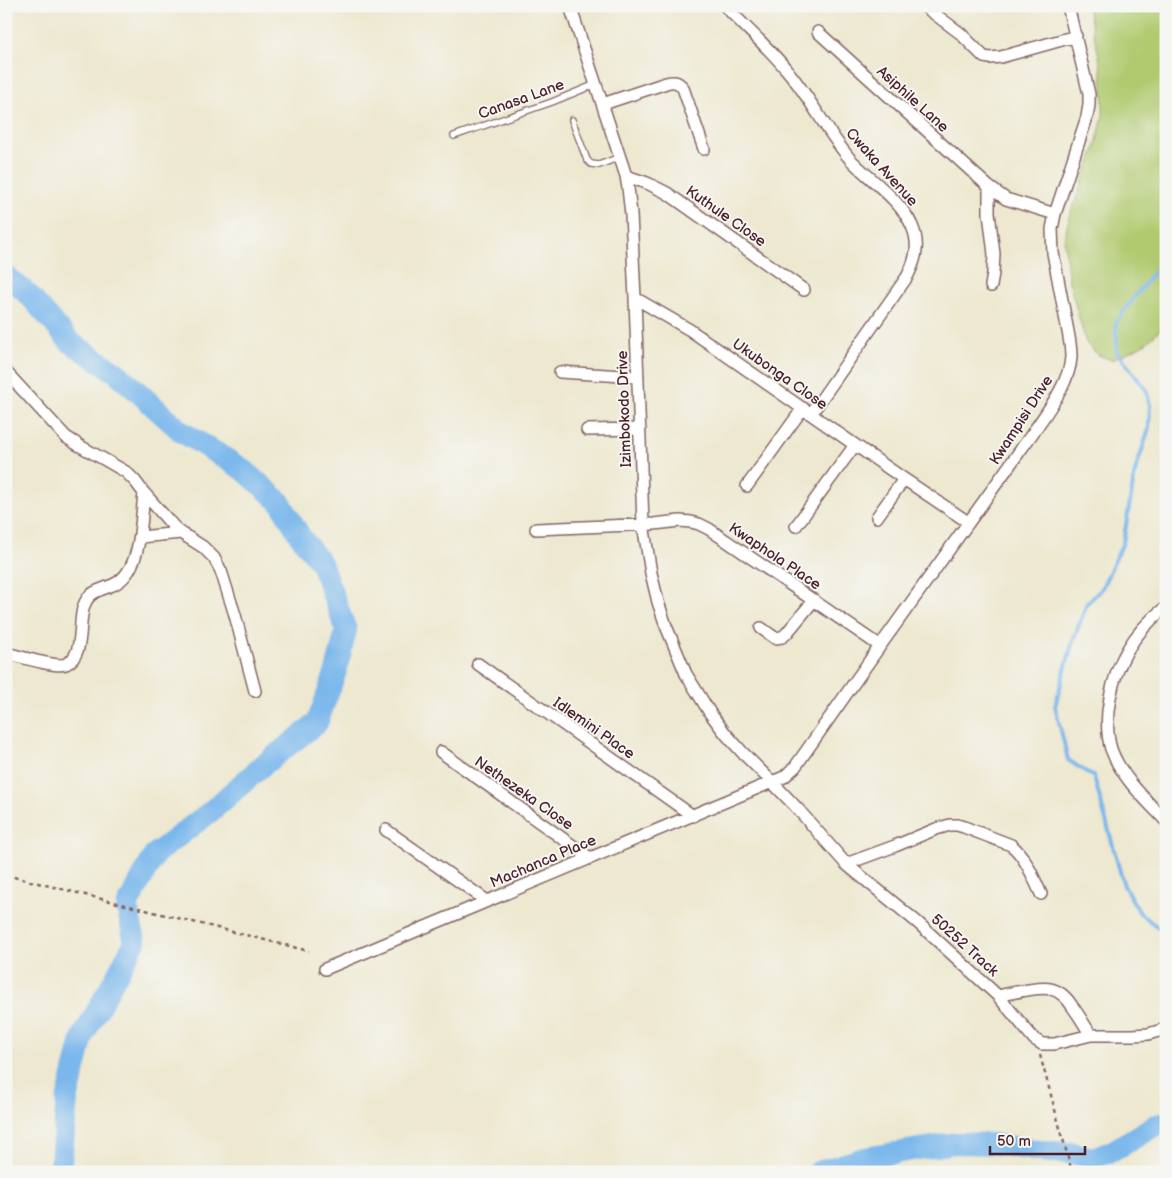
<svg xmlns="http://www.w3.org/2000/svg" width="1172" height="1178" viewBox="0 0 1172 1178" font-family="'Balsamiq Sans',sans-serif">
<rect width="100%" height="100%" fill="#f6f6f2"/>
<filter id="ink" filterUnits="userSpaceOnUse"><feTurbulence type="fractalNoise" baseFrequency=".02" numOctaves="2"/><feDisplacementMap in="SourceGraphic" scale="10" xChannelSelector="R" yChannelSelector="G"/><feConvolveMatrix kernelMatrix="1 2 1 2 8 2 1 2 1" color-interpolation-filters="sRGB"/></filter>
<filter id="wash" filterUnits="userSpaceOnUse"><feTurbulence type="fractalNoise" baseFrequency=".0096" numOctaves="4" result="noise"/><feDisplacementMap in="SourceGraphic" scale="20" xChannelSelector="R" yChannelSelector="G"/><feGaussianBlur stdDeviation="1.12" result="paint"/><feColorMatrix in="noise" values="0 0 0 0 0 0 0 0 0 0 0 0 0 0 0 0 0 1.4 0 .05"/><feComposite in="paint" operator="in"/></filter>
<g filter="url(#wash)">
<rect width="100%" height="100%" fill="#ede8cf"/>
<!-- green -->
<path fill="#b1ca6f" stroke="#7e744d" d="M1087,6H1166V324L1146,343L1137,348L1111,360L1098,355L1086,343L1069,282L1064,241L1069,217L1095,149L1103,116V86L1099,56Z"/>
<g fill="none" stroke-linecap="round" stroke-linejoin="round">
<!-- stream -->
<path stroke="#7ab7ec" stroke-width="4" d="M1166,249L1159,266L1128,305L1116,323L1117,352L1146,389L1150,406L1149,428L1135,472L1123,543L1101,590L1087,603L1072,644L1055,706L1068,760L1094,777L1124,886L1140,913L1166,934"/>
<!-- river -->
<path stroke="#7ab7ec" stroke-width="22" d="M6,276L28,294L70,342L117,373L182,432L244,470L280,502L300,536L321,563L346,630L336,671L317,723L262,766L210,812L155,854L127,906L135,942L83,1036L67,1100L60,1172
M818,1172L864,1158L956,1143L994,1144L1039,1151L1072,1153L1092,1158L1113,1151L1154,1126L1166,1122"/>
</g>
</g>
<g filter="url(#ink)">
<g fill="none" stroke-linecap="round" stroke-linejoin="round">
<defs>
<path id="lane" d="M572,120L587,160L591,164L599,165L620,157
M454,136L552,102L596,84"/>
<path id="street" d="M570,6L626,176L628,188L631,214L635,298L643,524L651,573L658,602L666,626L686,674L710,713L725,733L742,752L772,782L796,807L846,864L917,922L998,996L1034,1039L1042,1044H1054L1091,1035H1133L1148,1034L1166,1029
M725,6C745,27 768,47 786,69C810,97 826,131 850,159C869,179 901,200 912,226C920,244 916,260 907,277L811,414
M924,6L960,33L984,57L990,58L1001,57L1076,36
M818,32L989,187L1006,199L1055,214
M603,104L666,83C673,81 678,81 683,88L704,149
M626,176L647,183L667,193L804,290
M989,187V213L994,254L993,273L991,286
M635,298L690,330L904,479L968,522
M6,372L66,437L80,446L107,461L126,472L135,481L144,493L174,527L181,533L203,547L214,558L221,571L235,615L255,691
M560,372L638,377
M587,430L640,429
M747,486L803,408
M877,517L904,479
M796,526L855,445
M536,529L654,524L680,521L691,522L699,524L709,529L880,646
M140,537L181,533
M1166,608C1160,611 1156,615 1151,620C1126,644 1112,676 1108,711C1107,724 1107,736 1111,749C1121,777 1146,800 1166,821
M761,628L775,638L782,637L786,634L814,600
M6,653C18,656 56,668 66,664C87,654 76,617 86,601C92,589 108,589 118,582C142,566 141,519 144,493
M478,664L693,816
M441,752L590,858
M386,830L487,901
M846,864L895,846L936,829L950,825H957L964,827L1011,845C1026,857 1033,877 1041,894
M325,969L772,782L784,777L795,767L880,646L1032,434C1046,413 1070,383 1071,357C1071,350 1070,343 1069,337L1053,253L1052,229L1055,214L1087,117L1089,105V94L1068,6
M998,996C1011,993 1039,986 1051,989C1060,991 1068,999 1072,1006C1079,1015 1085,1026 1091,1035"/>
</defs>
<!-- lane casing -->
<use href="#lane" stroke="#836564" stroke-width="8"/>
<!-- street casing -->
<use href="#street" stroke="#836564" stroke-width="14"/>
<!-- path -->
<path stroke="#836564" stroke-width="2.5" stroke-dasharray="4 4" stroke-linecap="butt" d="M6,875L309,951
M1040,1055L1072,1172"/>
<!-- lane -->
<use href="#lane" stroke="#fff" stroke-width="5.5"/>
<!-- street -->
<use href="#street" stroke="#fff" stroke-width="11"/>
</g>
</g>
<g text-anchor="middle" stroke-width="4" stroke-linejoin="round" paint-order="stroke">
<!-- street labels -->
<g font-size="15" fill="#4a1f2b" stroke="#f6f6f2">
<text transform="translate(521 99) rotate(-20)" y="5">Canasa Lane</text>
<text transform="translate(913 99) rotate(42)" y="5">Asiphile Lane</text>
<text transform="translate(882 167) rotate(48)" y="5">Cwaka Avenue</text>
<text transform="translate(726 216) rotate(35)" y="5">Kuthule Close</text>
<text transform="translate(780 374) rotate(35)" y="5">Ukubonga Close</text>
<text transform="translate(624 409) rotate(-92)" y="5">Izimbokodo Drive</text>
<text transform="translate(1021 420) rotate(-57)" y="5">Kwampisi Drive</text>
<text transform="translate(775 556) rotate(34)" y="5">Kwaphola Place</text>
<text transform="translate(594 728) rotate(35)" y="5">Idlemini Place</text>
<text transform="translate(524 793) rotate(35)" y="5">Nethezeka Close</text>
<text transform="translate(543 861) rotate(-23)" y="5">Machanca Place</text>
<text transform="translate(965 945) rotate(42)" y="5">50252 Track</text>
</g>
</g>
<!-- margin -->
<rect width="1172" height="1178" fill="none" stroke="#f6f6f2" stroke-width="25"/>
<!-- scale -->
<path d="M990 1146v8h95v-8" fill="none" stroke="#4a1f2b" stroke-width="2.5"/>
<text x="997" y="1146" font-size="15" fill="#4a1f2b" stroke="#f6f6f2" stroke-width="4" paint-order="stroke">50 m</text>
</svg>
